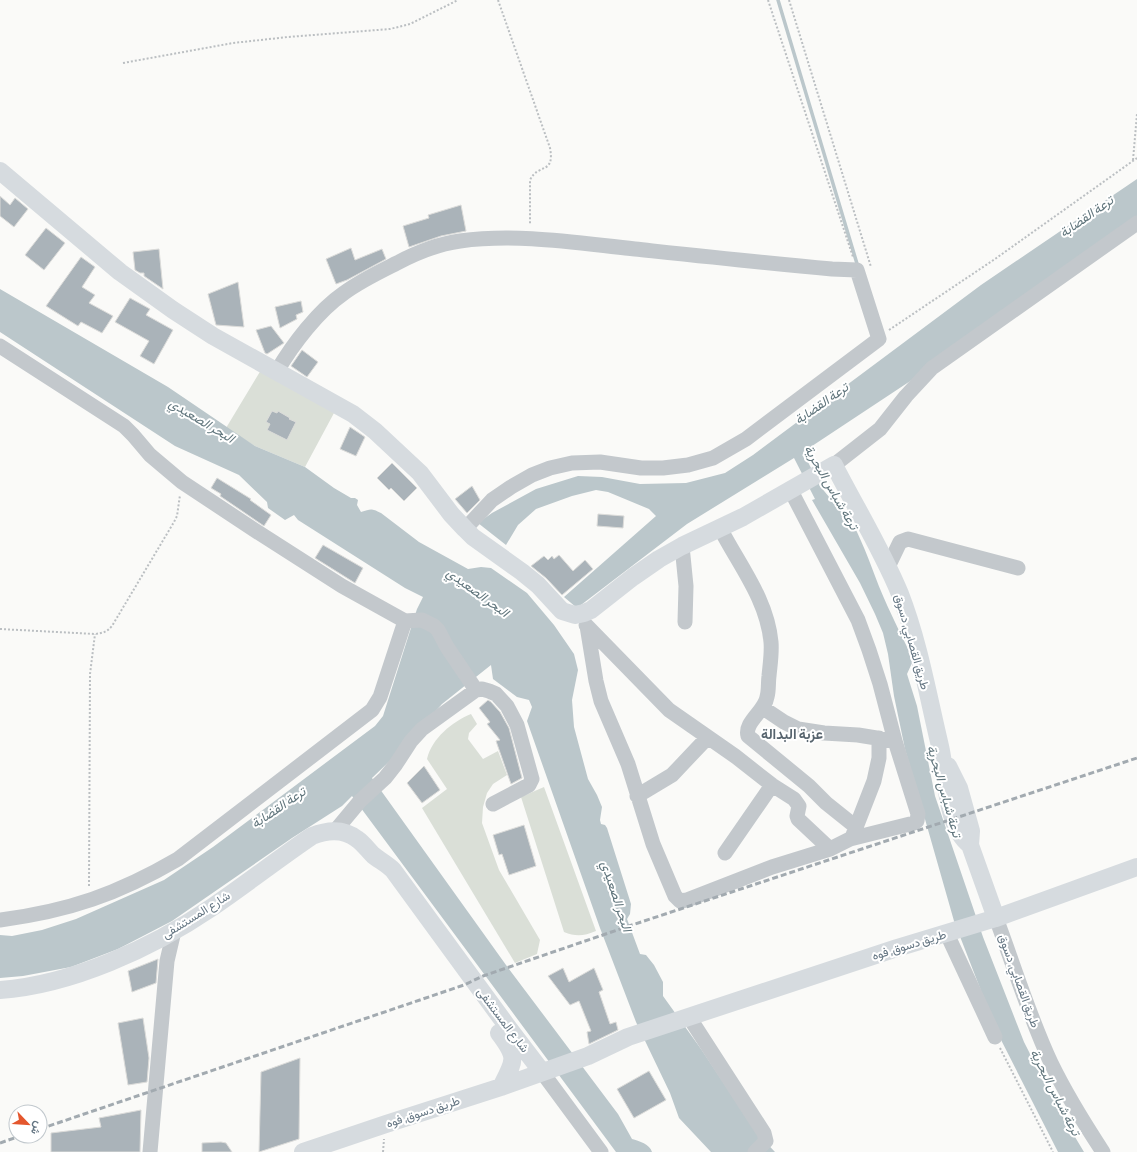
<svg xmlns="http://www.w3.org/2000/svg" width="1137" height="1152" viewBox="0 0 1137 1152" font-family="'Sofia Sans Condensed',Vazirmatn,sans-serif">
<rect width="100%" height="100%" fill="#fafaf8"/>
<!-- green -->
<path fill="#dadfd7" d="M261,370L334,413L305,467L255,446L226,428Z
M471,714L477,724L469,733L468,739L483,759L498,751L507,775L493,784L487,793L483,807L482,823L499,870L540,940L537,954L515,963L422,808L447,789L427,759C432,738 452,722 471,714Z
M544,787L596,931C584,936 576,937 564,932L521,797Z"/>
<!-- water -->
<path fill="#bbc7cb" d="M1137,179V221L933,366L803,452L820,486L834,503L837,498C854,521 865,549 875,576C885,603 899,630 912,657V663L907,674L917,706L935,796L983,937L1024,1042L1057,1107L1084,1152H1058L997,1032L954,921L905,749L894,696L888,654L883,633L875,614L860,583L812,500L815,499L794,458L687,524L577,608L564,597L656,516L649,509L608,492L596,490L572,496L536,509L518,525L506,545L478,523L492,513L536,489L578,476L602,477L640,484L686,483L725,473L753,455L981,285Z
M0,289L168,387L255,446L305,467L334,488L351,498H355L358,500L357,505L361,512C371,509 371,508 381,513L419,542L468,569L481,567L491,568L527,593L554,625L574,654L578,670L572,700L574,727L588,779L597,795L602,807L600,820L601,824L605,825L607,828L631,904L630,914L627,919L640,954L646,955L654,965L663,982V996L701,1049L757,1133L775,1152H711L679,1118L670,1093L636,1022L600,928L527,721L532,707L529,700L517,697L493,679L491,665L442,704L397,754L372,778L506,965L618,1114L632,1139C639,1141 650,1144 652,1152H616L352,796L342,806L292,838L172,921L118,949L71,967L23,976L0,978V935L12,936L42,930L76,919L164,880L213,847L375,726L383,716L417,609L423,597L405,588L298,520L294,515L285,520L268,508L267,502L239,475L175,446L0,332Z"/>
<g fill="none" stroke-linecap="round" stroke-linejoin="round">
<!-- stream -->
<path stroke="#bbc7cb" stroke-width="3.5" d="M778,0L858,267"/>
</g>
<!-- building -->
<path fill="#aab3b9" stroke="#dcdcda" d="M0,196L10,205L15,198L28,209L14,227L0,216Z
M461,205L466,231L441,236L409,247L403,226L429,218L428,215Z
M46,228L65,243L44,270L25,255Z
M351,248L355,260L382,249L386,259L347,280L336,284L326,259Z
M159,249L163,289L144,276V273H140L135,270L133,252Z
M81,257L95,267L82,287L95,295L89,303L113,316L102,333L81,322L78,326L46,306Z
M238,282L244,327L216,325L208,294Z
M130,298L150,309L146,315L173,330L154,364L140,356L149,341L115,322Z
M301,301L303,312L296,315L297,319L280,328L275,307Z
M271,326L284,343L267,354L265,353L256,330Z
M302,350L318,362L307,377L291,366Z
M272,411L277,413L278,411L290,418L289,419L296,422L287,440L267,430L270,424L266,422Z
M350,427L365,437L356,456L340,449Z
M392,463L417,488L404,501L391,488L389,490L377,478Z
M217,478L251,499L250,500L271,515L264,526L220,496L221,494L211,488Z
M472,486L480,500L467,513L455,499Z
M598,514L624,516L623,528L597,526Z
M323,545L363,568L355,583L315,558Z
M559,555L573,571L585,560L593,569L562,595L546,578L531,566L544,556L548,560L552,556L554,559Z
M488,700L491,702L500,712L509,728L522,778L511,784L496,741L500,740L487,724L490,722L479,708Z
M424,766L440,790L422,803L407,783Z
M524,825L536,866L509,875L502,854L499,855L493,835Z
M158,959L156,983L132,992L128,971Z
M563,968L569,982L594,968L603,990L599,992L610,1024L616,1022L618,1030L589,1044L587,1032L591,1031L579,1001L570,1005L548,976Z
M143,1018L149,1058L147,1082L128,1085L118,1023Z
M300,1058L299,1139L259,1152L261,1072Z
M649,1071L666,1100L634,1118L617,1089Z
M141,1110L140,1152H51V1133L101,1127L99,1118Z
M221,1142L226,1143L232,1152H202V1143Z"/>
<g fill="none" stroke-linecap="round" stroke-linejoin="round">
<!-- path -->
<path stroke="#bbbfc2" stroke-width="2" stroke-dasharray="2 2" stroke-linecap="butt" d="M498,0L550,148C555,175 538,163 530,180V225
M768,0L853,257
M789,0L871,267
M123,63L233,43L288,37L390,29L410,24L458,0
M1133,160L1137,114
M889,330L995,259L1137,158
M0,629L95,634C103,633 107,632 112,626L174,522L177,516L180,495
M89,886L90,674L95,634
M1000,1048L1053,1152
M383,1152L384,1139"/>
<!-- minor -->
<path stroke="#c3c8cc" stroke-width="15" d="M0,346L124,426L133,435L150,455L182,482L256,531L342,586L405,621L422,620L434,626L438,630L447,647L476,690
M277,371C293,344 318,311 344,293C360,281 379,272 397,263C416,253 438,244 460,241C518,233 577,243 635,249C701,256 766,263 832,269L857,270L879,339L746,439L713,458L688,465L663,468H641L600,462L572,463L550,468L532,475L511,487L492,500L465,529
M834,465L880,429L906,396L932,368L1137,223
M720,528C739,565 767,599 771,642C772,653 770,665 769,676C768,683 769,690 767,697C765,711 744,722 748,736L809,786L826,803L856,827
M682,546L686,586L685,622
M888,567L900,542L908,539L1018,568
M586,625L669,710L735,756L772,785L794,799L799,806L797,816L798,819L830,849
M587,626L596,681L601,701L628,764L653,844L675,896L680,901L687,900L772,867L830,849L850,839L914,823L917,821L918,814L895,741L880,684L869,650L858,620L790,489
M763,708L784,722L798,729L824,733L858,735L895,741
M637,796L672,775L708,737
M335,831L360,801L385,778L396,764L411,741L422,729L476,690L482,689L489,691L496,694L507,706L517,725L532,779L529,785L493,804
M853,835L874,781L879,758V738
M725,853L772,785
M996,918C1014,966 1029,1016 1051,1063C1066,1094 1084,1123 1103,1152
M0,920C69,911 118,894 178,859L372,710L380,697L405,621
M947,934L995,1037
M689,1017L764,1133L766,1141L755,1152
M542,1072L601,1152
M150,1152L167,961L174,931"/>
<!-- major -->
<path stroke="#d6dbdf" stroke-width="18" d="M0,171L120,272L173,310L213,336L353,414L375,431L420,473L451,514L465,529L473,537L522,572L538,585L562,611L575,615L584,613L591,610L633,577L659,559L682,546L743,517L834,465C856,508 882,550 900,594C919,643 928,696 940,746C947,775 945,826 970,845
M948,766L959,788L971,831L970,845L996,918
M0,990C71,985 152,948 211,908C245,885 278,859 312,836C327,830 343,828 357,839C363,843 368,850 373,855C379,860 387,864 393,870L507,1026L542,1072
M499,1033C518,1058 515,1060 501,1087
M303,1152L386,1124L501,1087L588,1056L628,1037L897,948L996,918L1137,867"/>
<!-- rail -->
<path stroke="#a2aab0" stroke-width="3" stroke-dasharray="6 3" stroke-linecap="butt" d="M40,1129L464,985L483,976L632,925L1137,758
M0,1143L20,1136"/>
</g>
<g text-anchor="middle" stroke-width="4" stroke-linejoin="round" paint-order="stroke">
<!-- street labels -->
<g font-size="12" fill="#657683" stroke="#fff">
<text transform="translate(912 642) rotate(74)" y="4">طريق القصابي, دسوق</text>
<text transform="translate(196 915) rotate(-32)" y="4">شارع المستشفى</text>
<text transform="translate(909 945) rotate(-17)" y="4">طريق دسوق, فوه</text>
<text transform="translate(1019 981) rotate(70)" y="4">طريق القصابي, دسوق</text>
<text transform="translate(503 1020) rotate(53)" y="4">شارع المستشفى</text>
<text transform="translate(423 1112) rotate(-18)" y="4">طريق دسوق, فوه</text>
</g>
<!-- water labels -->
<g font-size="13" font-style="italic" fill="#60757c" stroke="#fff">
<text transform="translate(1086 216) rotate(-35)" y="5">ترعة القضابة</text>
<text transform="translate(821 403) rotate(-35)" y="5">ترعة القضابة</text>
<text transform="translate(202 420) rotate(31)" y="5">البحر الصعيدي</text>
<text transform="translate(832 487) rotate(60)" y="5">ترعة شباس البحرية</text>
<text transform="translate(478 592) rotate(36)" y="5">البحر الصعيدي</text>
<text transform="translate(945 791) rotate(74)" y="5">ترعة شباس البحرية</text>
<text transform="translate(278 807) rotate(-34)" y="5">ترعة القضابة</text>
<text transform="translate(617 896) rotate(72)" y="5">البحر الصعيدي</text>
<text transform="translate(1056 1092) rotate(63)" y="5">ترعة شباس البحرية</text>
</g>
<!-- quarter labels -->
<g font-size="14" font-weight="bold" fill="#57646e" stroke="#fff">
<text x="792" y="739">عزبة البدالة</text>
</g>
</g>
<!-- north arrow -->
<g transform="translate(28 1124) rotate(115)"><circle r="19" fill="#ffffff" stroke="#c1c8cd"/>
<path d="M0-3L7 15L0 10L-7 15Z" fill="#e4572e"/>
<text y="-6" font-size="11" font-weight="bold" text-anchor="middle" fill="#657683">ش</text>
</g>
</svg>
